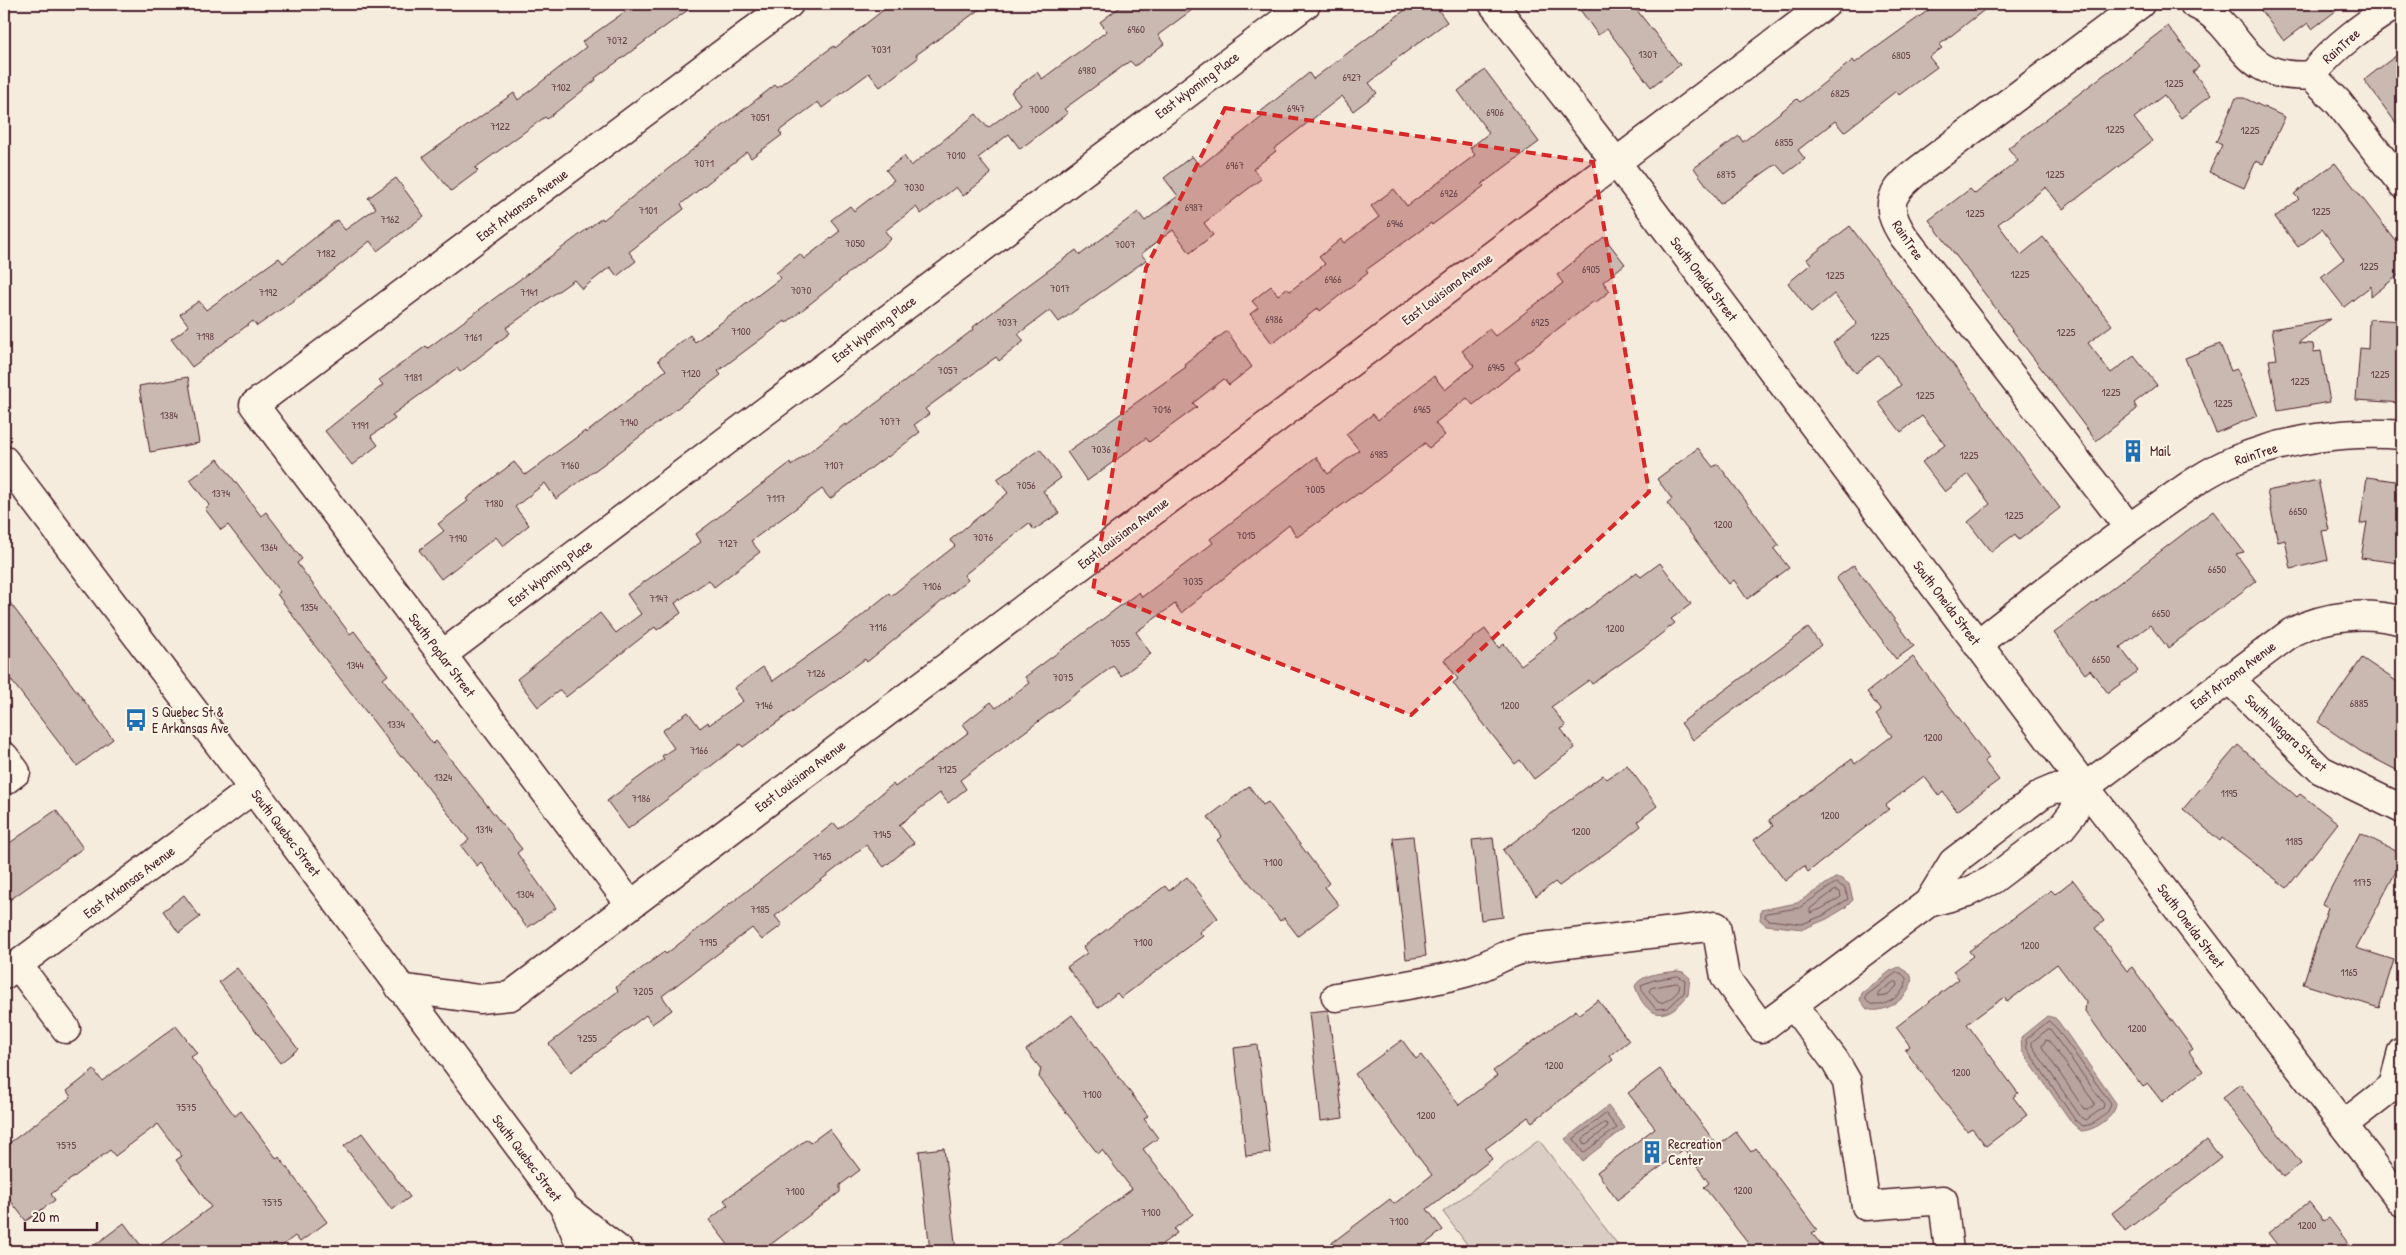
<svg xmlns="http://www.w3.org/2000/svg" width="2406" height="1255" viewBox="0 0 2406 1255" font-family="'Patrick Hand',sans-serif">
<rect width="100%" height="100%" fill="#f5ecde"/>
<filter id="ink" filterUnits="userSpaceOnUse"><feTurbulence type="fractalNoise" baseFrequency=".02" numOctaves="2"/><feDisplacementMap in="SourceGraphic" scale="10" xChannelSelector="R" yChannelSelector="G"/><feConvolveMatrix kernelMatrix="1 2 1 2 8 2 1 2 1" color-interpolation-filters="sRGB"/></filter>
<g filter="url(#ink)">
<!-- green -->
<path fill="#dbcec4" stroke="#927678" d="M1539,1140L1618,1245L1609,1251H1472L1443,1212Z"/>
<!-- water -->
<path fill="#b8a39e" stroke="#8c6e70" d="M1835,878H1840L1849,884L1853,900L1845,908L1827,919L1803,929L1766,925L1760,920L1761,910L1797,903Z
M1899,967L1911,975C1916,994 1885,1016 1867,1009L1860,1000L1862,993L1890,971Z
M1678,971L1683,972L1690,978L1688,995C1667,1022 1646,1020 1635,986C1642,973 1665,973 1678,971Z
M2047,1016L2055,1018L2058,1021L2116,1103C2116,1117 2094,1131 2081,1131L2072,1123L2022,1051L2021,1037Z
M1608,1106L1625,1128L1582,1161L1565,1139Z"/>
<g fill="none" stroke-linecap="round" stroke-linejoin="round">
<!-- shore -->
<path stroke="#765459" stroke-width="1" d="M1836,883L1845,888L1848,899L1824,915L1802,924L1769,920L1765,917L1766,913L1799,908Z
M1836,890L1840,892L1841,897L1821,909L1810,913V909Z
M1896,973H1901L1906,978C1909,994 1877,1015 1866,1000V996Z
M1678,976L1685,980L1684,993L1668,1008L1656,1009L1643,993L1641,985L1654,980Z
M1894,982H1897L1898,985L1886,996L1878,997V994Z
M1677,983L1680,985C1678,994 1670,1000 1661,1003L1658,1002L1649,991L1651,988Z
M2049,1021L2058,1030L2111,1104C2109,1115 2093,1126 2082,1126L2075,1120L2027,1049L2026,1040Z
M2047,1030H2050L2104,1104L2103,1108L2086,1120L2080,1116L2032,1046V1042Z
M2046,1040L2049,1041L2094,1102V1105L2088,1110L2084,1109L2042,1047Z
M1606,1114L1617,1128L1583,1153L1574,1139Z
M1604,1123L1608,1124L1607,1128L1586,1144L1583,1143V1139Z"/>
</g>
<!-- building -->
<path fill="#cab9b1" stroke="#4a1f2b" d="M636,4H696L595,78L596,80L547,119L545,117L475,168L478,171L451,191L423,157L514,93L518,100L586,47L582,42Z
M891,4H987L916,55L918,58L880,87L869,73L822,108L818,102L779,131L782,135L751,158L747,152L681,204L684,209L629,252L636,261L617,276L610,267L582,289L574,280L506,328L510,333L460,372L457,368L392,415L395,419L371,436L378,445L352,465L325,431L383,385L379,380L426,346L428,348L602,218L603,220L775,85L777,87L834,46L835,48Z
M1124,4H1200L1158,35L1164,44L1135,66L1130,61L1064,109L1068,113L1020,149L1009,134L978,158L991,174L963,196L956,187L921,214L916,207L885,231L891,239L786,323L785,321L718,371L721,375L605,463L556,499L545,483L515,507L529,525L503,546L496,537L441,579L419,550L444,531L438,524L468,501L466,499L514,462L525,475L585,431L586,433L666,370L658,360L690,335L695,342L781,278L776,273L800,254L804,259L840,231L831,220L850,206L854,211L894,180L886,170L904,156L911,166L976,114L988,128L1020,104L1011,92L1037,72L1042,79L1107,31L1100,22Z
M1413,4H1434L1447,22L1391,63L1392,65L1369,83L1377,93L1353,111L1342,96L1274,149L1276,151L1253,169L1261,179L1204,223L1213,235L1190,253L1173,230L1141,254L1146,260L1059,322L1050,310L1018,334L1024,341L999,361L996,357L925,409L929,414L914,425L920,432L888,457L887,456L830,499L822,489L751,541L760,552L714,587L709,580L675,603L681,613L657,630L655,627L566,697L560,690L538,707L517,679L600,613L616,633L641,614L627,594L701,542L696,534L790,463L791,466L845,424L846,426L974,329L973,327L1019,292L1076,250L1080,255L1138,212L1145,221L1178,196L1164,178L1192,156L1200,166L1262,117L1259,113L1309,73L1313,79Z
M1576,4H1632L1680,65L1651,87L1607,29L1598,35Z
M1937,4H1992L1939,45L1942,48L1929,57L1937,67L1899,95L1896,91L1844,132L1835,121L1798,150L1805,159L1785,174L1776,164L1720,204L1694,168L1739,136L1743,142L1797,99L1800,102L1853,60L1855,63Z
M2256,4H2345L2312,29L2308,23L2284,41Z
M2168,26L2199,67L2193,72L2211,95L2181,118L2164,95L2134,118L2152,141L2063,209L2046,187L1998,224L2021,255L2043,237L2112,325L2088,343L2111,373L2134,356L2157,385L2134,403L2137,409L2096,441L1929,220L1970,189L1975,194L2018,161L2008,148Z
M2402,51V131L2364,80Z
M1485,70L1539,142L1482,184L1484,186L1432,225L1431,223L1366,270L1368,273L1320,311L1318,308L1272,343L1250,314L1258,308L1252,301L1271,286L1278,295L1287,288L1290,291L1325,264L1319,257L1341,239L1344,243L1379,217L1371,206L1394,189L1407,206L1475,155L1470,148L1489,133L1458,91Z
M2236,98H2244L2285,117L2263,164L2256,161L2244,188L2209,172L2222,145L2216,142Z
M2335,163L2402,249V272L2371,297V286L2344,307L2321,277L2344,259L2322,229L2298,247L2275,217L2299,199L2294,194Z
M396,178L424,216L377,251L370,241L314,286L257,326L253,321L192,367L171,339L189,326L180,314L199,301L206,310L279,258L283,263L337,220L345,230L376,208L368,198Z
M1850,226L2060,508L2019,540L2015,534L1991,552L1968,522L1990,504L1968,474L1945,492L1922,462L1945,445L1922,416L1901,432L1878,402L1901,385L1879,355L1856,373L1833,343L1857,324L1834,294L1811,313L1788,283L1811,264L1807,259Z
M1604,237L1625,264L1603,282L1610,291L1595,303L1594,301L1515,362L1520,368L1473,405L1467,398L1435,423L1445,435L1429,448L1425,443L1360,494L1359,493L1297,537L1289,525L1181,613L1175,604L1136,632L1151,654L1121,676L1113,666L960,780L966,789L948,803L940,793L899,825L914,843L884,867L866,845L775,916L782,925L762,940L752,928L662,996L672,1010L652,1024L646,1015L571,1072L549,1044L618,991L616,987L664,952L666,954L834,823L839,829L893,784L895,787L969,732L963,724L991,702L996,708L1029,683L1025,677L1139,592L1142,597L1213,543L1210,539L1316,457L1328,474L1359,450L1346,434L1373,414L1378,420L1434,376L1445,390L1474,366L1462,351L1489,329L1495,336L1563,283L1557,275Z
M2330,319L2298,343L2313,344L2314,352L2321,351L2330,402L2278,411L2269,360L2277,359L2272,329Z
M2369,319L2402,321V403L2356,400L2360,348L2368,349Z
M1227,331L1252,367L1229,385L1224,379L1193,403L1197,407L1149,442L1146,438L1087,481L1067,452L1186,367L1184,364Z
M2220,344L2231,371L2237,369L2257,416L2216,433L2185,358Z
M188,377L199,443L150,452L139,386Z
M1698,448L1713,467L1718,464L1779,545L1774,549L1789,568L1747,599L1734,580L1729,584L1690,533L1667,503L1672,499L1657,479Z
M1040,449L1061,478L1043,491L1059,513L1034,530L1029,523L964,575L968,580L867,662L865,659L743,747L740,744L628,829L607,801L664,759L662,756L674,748L662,731L688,712L700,728L708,722L709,725L743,701L734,688L763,667L773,681L843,631L889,593L891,596L955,546L950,540L1008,493L997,479Z
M218,459L261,516L266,512L302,559L297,563L350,634L354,631L388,675L383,679L433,744L436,741L522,849L517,853L556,908L527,928L481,862L477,866L461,846L469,840L403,756L401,757L312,642L277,594L280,592L228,525L221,530L205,509L209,505L190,480Z
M2367,477L2402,482V541L2399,563L2361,558L2367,522L2360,524Z
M2318,480L2329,530L2322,531L2328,560L2291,569L2285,540L2278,542L2267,491Z
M2213,511L2244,552L2236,554L2256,581L2168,648L2150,625L2120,647L2138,671L2108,693L2090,670L2085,674L2054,633Z
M1660,563L1691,604L1671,619L1675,623L1647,645L1592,684L1589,680L1551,707L1566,726L1561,729L1575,748L1534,779L1520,760L1515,764L1476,714L1453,683L1458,679L1444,660L1485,629L1499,648L1504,644L1521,665L1558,638L1555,633L1637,572L1641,577Z
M1854,565L1914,646L1896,659L1836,578Z
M4,595L113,739L77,766L4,671Z
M1808,628L1821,645L1693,740L1681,723Z
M1913,657L1989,758L1984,761L1999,780L1957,811L1943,792L1939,796L1924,776L1886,805L1889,809L1808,872L1804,866L1785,881L1754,840L1773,826L1769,820L1852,759L1855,764L1892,736L1876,715L1881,711L1867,692Z
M2362,658L2402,685V773L2360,751L2318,722Z
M2238,745L2297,797L2300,794L2338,823L2287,888L2222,838L2220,841L2183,809Z
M1627,765L1657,806L1638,821L1641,826L1621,842L1559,886L1555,882L1536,896L1503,850L1603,775L1607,779Z
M1249,786L1263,805L1268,802L1329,883L1325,887L1339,905L1298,936L1284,918L1280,921L1240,871L1217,840L1222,836L1208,817Z
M56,810L83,848L4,904V847Z
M2360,833L2402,854V860L2356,948L2394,960L2379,1008L2303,984L2328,908L2322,905Z
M1413,836L1426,956L1406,959L1393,838Z
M1493,838L1503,917L1481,920L1472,840Z
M1187,877L1218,918L1199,932L1203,936L1121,998L1117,993L1098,1008L1067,967L1087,953L1083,947L1165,886L1169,891Z
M2073,880L2104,921L2095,928L2127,971L2132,967L2193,1049L2189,1052L2203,1071L2162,1102L2148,1084L2143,1087L2104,1037L2085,1011L2086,1002L2057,964L2007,1002L2004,997L1967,1024L2018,1093L2013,1097L2027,1115L1986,1146L1972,1128L1967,1131L1928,1081L1905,1050L1910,1046L1896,1027L1959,979L1953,971L1973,956L1969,951L2051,890L2055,894Z
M184,895L200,917L179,933L163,911Z
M237,968L298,1049L280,1063L219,982Z
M1598,1000L1629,1041L1610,1056L1613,1060L1532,1122L1528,1117L1485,1149L1492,1159L1427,1209L1443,1230L1416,1251H1321L1390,1199L1394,1204L1432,1175L1355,1074L1402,1040L1416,1059L1421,1055L1459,1105L1497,1076L1493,1071L1524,1048L1576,1010L1579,1014Z
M1328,1010L1343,1118L1321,1121L1309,1012Z
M1072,1015L1148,1116L1144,1119L1158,1138L1143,1149L1193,1214L1174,1229L1177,1233L1153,1251H1048L1132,1189L1102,1150L1098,1154L1059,1103L1039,1077L1041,1069L1026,1050Z
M176,1026L197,1053L191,1057L235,1116L241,1111L277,1159L279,1157L327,1222L300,1242L295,1236L275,1251H152L211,1207L176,1160L182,1156L158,1124L115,1156L110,1150L51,1194L55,1200L26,1221L4,1192V1147L71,1097L67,1091L94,1070L102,1081Z
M1257,1045L1270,1153L1246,1156L1234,1048Z
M1660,1069L1718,1146L1736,1132L1751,1152L1756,1148L1817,1230L1812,1233L1826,1251H1754L1704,1187L1709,1183L1684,1149L1617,1200L1597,1172L1655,1128L1628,1093Z
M2240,1084L2301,1163L2283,1177L2222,1098Z
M829,1129L860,1170L840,1185V1192L762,1251H733L709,1220L728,1205L724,1200L807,1139L810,1143Z
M362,1133L410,1197L392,1210L344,1146Z
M2207,1140L2221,1158L2125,1231L2112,1213Z
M944,1148L956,1251H930L919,1151Z
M2309,1202L2324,1221L2329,1218L2354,1251H2282L2268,1233Z
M124,1223L145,1251H87Z"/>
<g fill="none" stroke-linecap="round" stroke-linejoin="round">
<defs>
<path id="minor" d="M1493,4L1616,162L2085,787L2402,1202
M2194,4C2245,26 2236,81 2311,75C2336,45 2365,24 2397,4
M2311,75L2338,102L2402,184
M2129,528L1904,237C1882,204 1891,192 1920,169L2140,4
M1977,644C2034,600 2090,555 2149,514C2177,494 2204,473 2235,460C2287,439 2347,430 2402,435
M442,655L1306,4
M2228,678L2321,770L2402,809
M4,756L16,772L4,781
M1928,903L1953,862L2042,794L2054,789L2085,787
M630,904L254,405L789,4
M18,965L66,1029
M4,975L253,789
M400,988L479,999L510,996L1826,4
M1336,997C1380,989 1425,984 1468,972C1488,966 1504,954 1524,949L1716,926L1725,977L1762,1028L1928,903L1968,892L1992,880L2062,827L2073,813L2085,787L2292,632C2326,615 2366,611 2402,621
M1793,1005L1835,1061L1847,1082L1866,1206L1943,1200L1949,1251
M2343,1125L2393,1086L2402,1052"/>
<path id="major" d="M4,460L253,789L565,1208L583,1251
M566,1209L620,1251"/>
</defs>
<!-- minor casing -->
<use href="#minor" stroke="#4a1f2b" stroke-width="31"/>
<!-- major casing -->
<use href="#major" stroke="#4a1f2b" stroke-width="31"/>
<!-- minor -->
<use href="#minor" stroke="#fcf5e5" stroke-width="28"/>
<!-- major -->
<use href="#major" stroke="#fcf5e5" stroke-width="28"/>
</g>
</g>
<!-- marked area -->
<path fill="#d62828" fill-opacity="0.2" stroke="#d62828" stroke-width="4" stroke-dasharray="10 6" stroke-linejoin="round" d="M1225,108L1593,162L1649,492L1411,715L1093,590L1146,268Z"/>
<!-- icons -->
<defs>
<symbol id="building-bare" viewBox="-9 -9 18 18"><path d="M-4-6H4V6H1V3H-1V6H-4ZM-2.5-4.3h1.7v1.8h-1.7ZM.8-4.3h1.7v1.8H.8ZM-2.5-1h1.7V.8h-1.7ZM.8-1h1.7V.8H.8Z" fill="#1f6fb2" stroke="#fcf5e5" stroke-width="2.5" paint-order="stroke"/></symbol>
<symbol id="bus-bare" viewBox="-9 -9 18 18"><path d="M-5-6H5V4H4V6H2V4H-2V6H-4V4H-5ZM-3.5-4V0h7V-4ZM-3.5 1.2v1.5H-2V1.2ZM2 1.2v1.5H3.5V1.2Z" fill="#1f6fb2" stroke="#fcf5e5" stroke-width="2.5" paint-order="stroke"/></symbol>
</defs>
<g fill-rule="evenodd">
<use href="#building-bare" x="2117" y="435" width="32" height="32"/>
<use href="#bus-bare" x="120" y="704" width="32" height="32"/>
<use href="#building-bare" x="1636" y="1136" width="32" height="32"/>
</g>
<g text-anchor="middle" stroke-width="4" stroke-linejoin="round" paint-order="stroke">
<!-- number labels -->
<g font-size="11" fill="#6a464c">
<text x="1136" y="33">6960</text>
<text x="617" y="44">7072</text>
<text x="881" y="53">7031</text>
<text x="1648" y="58">1307</text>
<text x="1901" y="59">6805</text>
<text x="1087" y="74">6980</text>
<text x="1352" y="81">6927</text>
<text x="2174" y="87">1225</text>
<text x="561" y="91">7102</text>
<text x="1840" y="97">6825</text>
<text x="1296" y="112">6947</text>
<text x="1039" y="113">7000</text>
<text x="1495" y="116">6906</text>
<text x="760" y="121">7051</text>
<text x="500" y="130">7122</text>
<text x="2115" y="133">1225</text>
<text x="2250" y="134">1225</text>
<text x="1784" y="146">6855</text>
<text x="956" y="159">7010</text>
<text x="704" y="167">7071</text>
<text x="1235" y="169">6967</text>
<text x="1726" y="178">6875</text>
<text x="2055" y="178">1225</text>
<text x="914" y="191">7030</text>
<text x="1449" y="197">6926</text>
<text x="1194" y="211">6987</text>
<text x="648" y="214">7101</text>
<text x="2321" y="215">1225</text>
<text x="1975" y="217">1225</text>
<text x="390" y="223">7162</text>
<text x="1395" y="227">6946</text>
<text x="855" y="247">7050</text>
<text x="1125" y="248">7007</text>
<text x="326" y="257">7182</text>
<text x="2369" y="270">1225</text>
<text x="1591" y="273">6905</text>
<text x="2020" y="278">1225</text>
<text x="1835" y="279">1225</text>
<text x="1333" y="283">6966</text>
<text x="1060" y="292">7017</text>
<text x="801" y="294">7070</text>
<text x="268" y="296">7192</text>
<text x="529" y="296">7141</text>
<text x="1274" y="323">6986</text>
<text x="1007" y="326">7037</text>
<text x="1540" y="326">6925</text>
<text x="741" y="335">7100</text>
<text x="2066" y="336">1225</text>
<text x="205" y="340">7198</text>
<text x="1880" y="340">1225</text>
<text x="473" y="341">7161</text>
<text x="1496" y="371">6945</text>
<text x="948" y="374">7057</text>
<text x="691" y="377">7120</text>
<text x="2380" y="378">1225</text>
<text x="413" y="381">7181</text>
<text x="2300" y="385">1225</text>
<text x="2111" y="396">1225</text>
<text x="1925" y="399">1225</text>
<text x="2223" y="407">1225</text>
<text x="1162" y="413">7016</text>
<text x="1422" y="413">6965</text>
<text x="169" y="419">1384</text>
<text x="890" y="425">7077</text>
<text x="629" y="426">7140</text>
<text x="360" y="429">7191</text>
<text x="1101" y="453">7036</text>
<text x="1379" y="458">6985</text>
<text x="1969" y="459">1225</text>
<text x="570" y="469">7160</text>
<text x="834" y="469">7107</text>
<text x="1026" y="489">7056</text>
<text x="1315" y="493">7005</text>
<text x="221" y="497">1374</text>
<text x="776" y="502">7117</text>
<text x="494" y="507">7180</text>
<text x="2298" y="515">6650</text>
<text x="2014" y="519">1225</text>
<text x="1723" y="528">1200</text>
<text x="1246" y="539">7015</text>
<text x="983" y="541">7076</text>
<text x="458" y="542">7190</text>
<text x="728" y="547">7127</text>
<text x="269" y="551">1364</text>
<text x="2217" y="573">6650</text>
<text x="1193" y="585">7035</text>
<text x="932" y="590">7106</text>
<text x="659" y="602">7147</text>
<text x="309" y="611">1354</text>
<text x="2161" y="617">6650</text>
<text x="878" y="631">7116</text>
<text x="1615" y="632">1200</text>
<text x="1120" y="647">7055</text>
<text x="2101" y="663">6650</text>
<text x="355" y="669">1344</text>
<text x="816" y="677">7126</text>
<text x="1063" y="681">7075</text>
<text x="2359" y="707">6885</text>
<text x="764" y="709">7146</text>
<text x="1510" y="709">1200</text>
<text x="396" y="728">1334</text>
<text x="1933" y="741">1200</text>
<text x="699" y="754">7166</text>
<text x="947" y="773">7125</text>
<text x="443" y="781">1324</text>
<text x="2229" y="797">1195</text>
<text x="641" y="802">7186</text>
<text x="1830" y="819">1200</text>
<text x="484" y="833">1314</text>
<text x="1581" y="835">1200</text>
<text x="882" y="838">7145</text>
<text x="2294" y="845">1185</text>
<text x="822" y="860">7165</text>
<text x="1273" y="866">7100</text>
<text x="2362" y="886">1175</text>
<text x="525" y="898">1304</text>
<text x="760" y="913">7185</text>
<text x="708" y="946">7195</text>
<text x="1143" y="946">7100</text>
<text x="2030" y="949">1200</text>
<text x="2349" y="976">1165</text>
<text x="643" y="995">7205</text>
<text x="2137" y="1032">1200</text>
<text x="587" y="1042">7255</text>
<text x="1554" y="1069">1200</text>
<text x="1961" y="1076">1200</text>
<text x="1092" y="1098">7100</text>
<text x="186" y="1111">7575</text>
<text x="1426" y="1119">1200</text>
<text x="66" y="1149">7575</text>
<text x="1743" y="1194">1200</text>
<text x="795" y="1195">7100</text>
<text x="272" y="1206">7575</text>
<text x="1151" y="1216">7100</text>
<text x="1399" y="1225">7100</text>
<text x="2307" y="1229">1200</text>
</g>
<!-- street labels -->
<g font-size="14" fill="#4a1f2b" stroke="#fcf5e5">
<text transform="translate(2341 46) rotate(-42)" y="5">RainTree</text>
<text transform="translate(1197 85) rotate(-37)" y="5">East Wyoming Place</text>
<text transform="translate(522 205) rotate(-37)" y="5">East Arkansas Avenue</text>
<text transform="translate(1908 240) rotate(56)" y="5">RainTree</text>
<text transform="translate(1704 279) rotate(53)" y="5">South Oneida Street</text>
<text transform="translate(1447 289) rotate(-37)" y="5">East Louisiana Avenue</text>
<text transform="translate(874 329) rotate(-37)" y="5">East Wyoming Place</text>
<text transform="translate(2256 454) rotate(-18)" y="5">RainTree</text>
<text transform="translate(1123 533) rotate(-37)" y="5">East Louisiana Avenue</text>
<text transform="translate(550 573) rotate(-37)" y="5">East Wyoming Place</text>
<text transform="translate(1947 603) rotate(53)" y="5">South Oneida Street</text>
<text transform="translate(442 655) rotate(53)" y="5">South Poplar Street</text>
<text transform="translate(2233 675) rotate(-37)" y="5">East Arizona Avenue</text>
<text transform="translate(2286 733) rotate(43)" y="5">South Niagara Street</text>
<text transform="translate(800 776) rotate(-37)" y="5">East Louisiana Avenue</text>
<text transform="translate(286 833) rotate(53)" y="5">South Quebec Street</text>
<text transform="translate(129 882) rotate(-37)" y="5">East Arkansas Avenue</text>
<text transform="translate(2191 926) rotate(53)" y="5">South Oneida Street</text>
<text transform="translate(527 1158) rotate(53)" y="5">South Quebec Street</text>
</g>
<!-- poi labels -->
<g font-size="14" fill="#4a1f2b" stroke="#fcf5e5" text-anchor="start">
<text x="2150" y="456">Mail</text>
<text x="152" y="717">S Quebec St &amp;<tspan x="152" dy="16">E Arkansas Ave</tspan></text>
<text x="1668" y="1149">Recreation<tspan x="1668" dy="16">Center</tspan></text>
</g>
</g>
<!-- margin -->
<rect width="2406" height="1255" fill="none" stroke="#fcf5e5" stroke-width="20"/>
<rect x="10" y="10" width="2386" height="1235" fill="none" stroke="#4a1f2b" stroke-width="2" filter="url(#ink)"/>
<!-- scale -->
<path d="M25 1222v8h72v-8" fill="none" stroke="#4a1f2b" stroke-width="2.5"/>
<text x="32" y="1222" font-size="15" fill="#4a1f2b" stroke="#fcf5e5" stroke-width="4" paint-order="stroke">20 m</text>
</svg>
